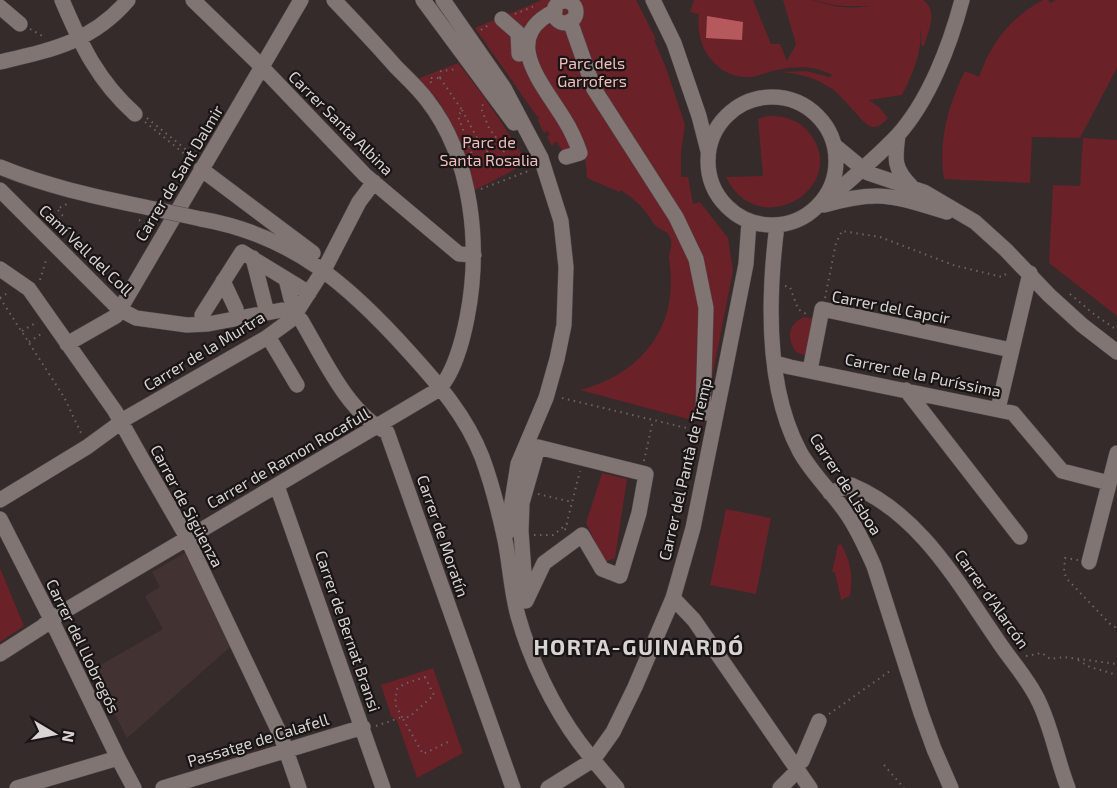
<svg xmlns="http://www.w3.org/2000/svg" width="1117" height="788" viewBox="0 0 1117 788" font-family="'Exo 2',sans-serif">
<rect width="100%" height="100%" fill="#352b2b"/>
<!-- built -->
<path fill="#433232" d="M185,553L230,647L127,738L92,670L163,629L145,596L160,587L152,572Z"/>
<!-- green -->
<path fill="#6a2128" d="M542,0H636L656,39L654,40L666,68L685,125L681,152V177H688L693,204L700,202L728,238L733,271L703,423L580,390C643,374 680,325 669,259C668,252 674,246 670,237C667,230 661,231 656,226C653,224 651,218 648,215C641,205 631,197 621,190L619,192L587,178L586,164L581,146L564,153L556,141L552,146L547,137L550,134L547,131L544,133L538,121L539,117L536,115L475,28Z
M694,0H753L771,44H780L787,61L796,44L783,0C792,0 802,0 811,0C821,2 832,7 842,7C859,9 877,3 894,6C940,13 915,70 902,95L869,100L880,108L888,118C884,122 879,128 872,127C865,127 842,95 832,89C816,78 799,73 779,72L806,71L830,77L832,75C813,65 793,66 773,71C766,73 758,76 750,77C716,79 694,45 699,14L690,12Z
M812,0H923C939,11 928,31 924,46L921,45C926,0 878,7 845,6C834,6 823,2 812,0Z
M1043,0H1048L1050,3L1056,0H1117V68L1080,138L1032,137L1030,183L944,179C938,141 948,105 965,71L979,77C991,43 1011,17 1043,0Z
M458,63L485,98L528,163L475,190L457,134L438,100L417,79Z
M767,116C784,115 801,120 811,135C849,189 758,243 726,177L763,176L758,119Z
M1083,138L1117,140V316L1049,263L1053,185L1080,186Z
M804,317L815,319L808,357L796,352C786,338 788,324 804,317Z
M602,473L627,479L615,558L605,562L586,523Z
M726,509L771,518L756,594L710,585Z
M841,544C851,562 853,576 850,596L841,600L835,572H832L838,545Z
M0,568L24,626L0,642Z
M433,668L463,753L417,778L397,721L391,716L381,685Z"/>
<!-- water -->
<path fill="#b6595d" d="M707,16L743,22L742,40L706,38Z"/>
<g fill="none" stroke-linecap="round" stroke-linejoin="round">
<defs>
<path id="minor" d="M62,0C81,45 98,81 135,114
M193,0L256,61L365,175L459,254L474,255
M423,0L514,123
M443,0L504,88L541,158L561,221L566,267L564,325L557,359L546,398L518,464L507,533
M653,0L674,43L699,116L708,151
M554 12a11 11 0 1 1 22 0a11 11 0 1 1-22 0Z
M0,7L20,24
M555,11C499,38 543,84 564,119C571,130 576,141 580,153L566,157
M502,19L518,33L519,54
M570,21L594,89L676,217L696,259L706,308L703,412L707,413
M0,62C51,50 92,42 128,0
M708 161a64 64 0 1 1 128 0a64 64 0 1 1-128 0Z
M898,135C895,159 893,168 911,186
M834,145L868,173L924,192L975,222L1006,250L1049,295L1082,325L1117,352
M0,167C53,189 108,199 164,211
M201,169L313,253
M0,190L119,309L136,318L187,325L208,324L282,310L289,313L292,319
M826,201C850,180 875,159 897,136C929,101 950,45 962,0
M824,205C880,189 893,196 947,212
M201,219C293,235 350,286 410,353C439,385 466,416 482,457C492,484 499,512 505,540C510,565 511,591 518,616C530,659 553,707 579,742C591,758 604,773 617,788
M777,225C768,296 765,387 800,452C813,475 832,492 847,514C858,530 866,548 874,566L921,713L934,749L951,788
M253,258L265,305
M0,269L29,289L115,411L143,461L185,534L281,736L299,788
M286,279L291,299
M223,281L236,309
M202,315L242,252L309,293
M301,320C323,357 348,414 387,432L513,788
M272,343L297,385
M67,344L116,316L301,0
M775,363L790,367L1013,413L1062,471L1109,483
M810,370L822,309L1011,350
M906,390L1020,537
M998,409L1030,273
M538,447L646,474L639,513L620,576L602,569L582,535L544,563L526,601L521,531L522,503Z
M277,486L383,788
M830,493L851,485C919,513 956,580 996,638C1010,660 1028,678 1039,702C1052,729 1057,760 1068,788
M0,500L87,447L128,417L266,338L292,319L326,266L359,202L374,182
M0,519L51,619L118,758L134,788
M1089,562L1117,453
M673,598L694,620L810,788
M0,654L42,627L51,619L436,391C453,378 463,339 467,318C481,247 473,159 427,100C418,88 407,78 396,67C376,44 355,22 334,0
M802,761L819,721
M17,788L118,758
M163,788L363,727
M548,788L593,760L613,732L635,687L673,598L693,528L723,380L746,264L749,222
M780,788L798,770"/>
</defs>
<!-- minor casing -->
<use href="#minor" stroke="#524949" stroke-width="16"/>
<!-- path -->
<path stroke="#6c6363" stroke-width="2" stroke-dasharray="1.5 4.5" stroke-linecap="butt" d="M515,14L537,5
M30,29L44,37
M481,30L490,24
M440,78L462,110L458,116L472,154
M440,78L441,71L458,69
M431,83L430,78H440
M462,110L482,147L497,160L505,150L489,128L481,108L484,103
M147,118L194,156
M145,122L192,160
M481,189L531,170
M139,220L152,227
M53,222L63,216L57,209L67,204
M40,280L47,257
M785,286L790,287L798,309L806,314
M1070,294L1095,315L1117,330
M0,298L64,397L82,435
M0,298L9,292
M825,298L836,243L842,231L880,237L953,265L1002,277L1007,273
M22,331L37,322
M29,342L44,332
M562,398L699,431
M644,461L653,420
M538,494L572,502
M565,530L580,471
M534,535H553L567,524L572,525
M1078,560L1065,558L1064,572L1067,579L1111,625L1117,628
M1026,656L1042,653L1050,659L1064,657L1117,664
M1078,660L1090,667L1117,675
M425,677L434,695L409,717H402L395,704L397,689L404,684Z
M829,714L890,671
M376,726L402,717L423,754L450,741
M884,765L904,788"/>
<!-- minor -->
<use href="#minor" stroke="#817574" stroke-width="15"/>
<defs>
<path id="minor-bridge" d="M164,211L201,219"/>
</defs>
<!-- minor-bridge casing -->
<use href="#minor-bridge" stroke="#524949" stroke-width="16" stroke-linecap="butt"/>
<!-- minor-bridge -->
<use href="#minor-bridge" stroke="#817574" stroke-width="15"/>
</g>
<g text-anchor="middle" stroke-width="4.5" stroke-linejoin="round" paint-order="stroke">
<!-- park labels -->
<g font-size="16" fill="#f2bdbd" stroke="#191515">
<text x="592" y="69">Parc dels<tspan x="592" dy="18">Garrofers</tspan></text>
<text x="489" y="148">Parc de<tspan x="489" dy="18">Santa Rosalia</tspan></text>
</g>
<!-- street labels -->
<g font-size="16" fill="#dad3d3" stroke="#191515">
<text transform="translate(341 123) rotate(45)" y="6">Carrer Santa Albina</text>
<text transform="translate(179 173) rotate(-59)" y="6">Carrer de Sant Dalmir</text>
<text transform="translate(86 250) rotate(44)" y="6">Camí Vell del Coll</text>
<text transform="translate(891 307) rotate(11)" y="6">Carrer del Capcir</text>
<text transform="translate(204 351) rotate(-31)" y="6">Carrer de la Murtra</text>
<text transform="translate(923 375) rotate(12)" y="6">Carrer de la Puríssima</text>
<text transform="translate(288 458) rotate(-30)" y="6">Carrer de Ramon Rocafull</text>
<text transform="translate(685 469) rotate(-77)" y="6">Carrer del Pantà de Tremp</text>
<text transform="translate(846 484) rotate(57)" y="6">Carrer de Lisboa</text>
<text transform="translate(187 506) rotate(62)" y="6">Carrer de Sigüenza</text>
<text transform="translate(443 536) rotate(71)" y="6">Carrer de Moratín</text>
<text transform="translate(992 599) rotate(55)" y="6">Carrer d'Alarcón</text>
<text transform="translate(348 631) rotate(71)" y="6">Carrer de Bernat Bransi</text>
<text transform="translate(83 646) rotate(64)" y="6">Carrer del Llobregós</text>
<text transform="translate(258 740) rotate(-17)" y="6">Passatge de Calafell</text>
</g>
<!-- district labels -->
<g font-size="22" font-weight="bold" letter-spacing="1.5" fill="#dad3d3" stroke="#191515">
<text x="639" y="655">HORTA-GUINARDÓ</text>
</g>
</g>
<!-- north arrow -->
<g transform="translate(54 734) rotate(100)" stroke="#191515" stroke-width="4.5" paint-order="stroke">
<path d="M0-4.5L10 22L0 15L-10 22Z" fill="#dad3d3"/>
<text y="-9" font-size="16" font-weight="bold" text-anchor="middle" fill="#dad3d3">N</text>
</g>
</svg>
